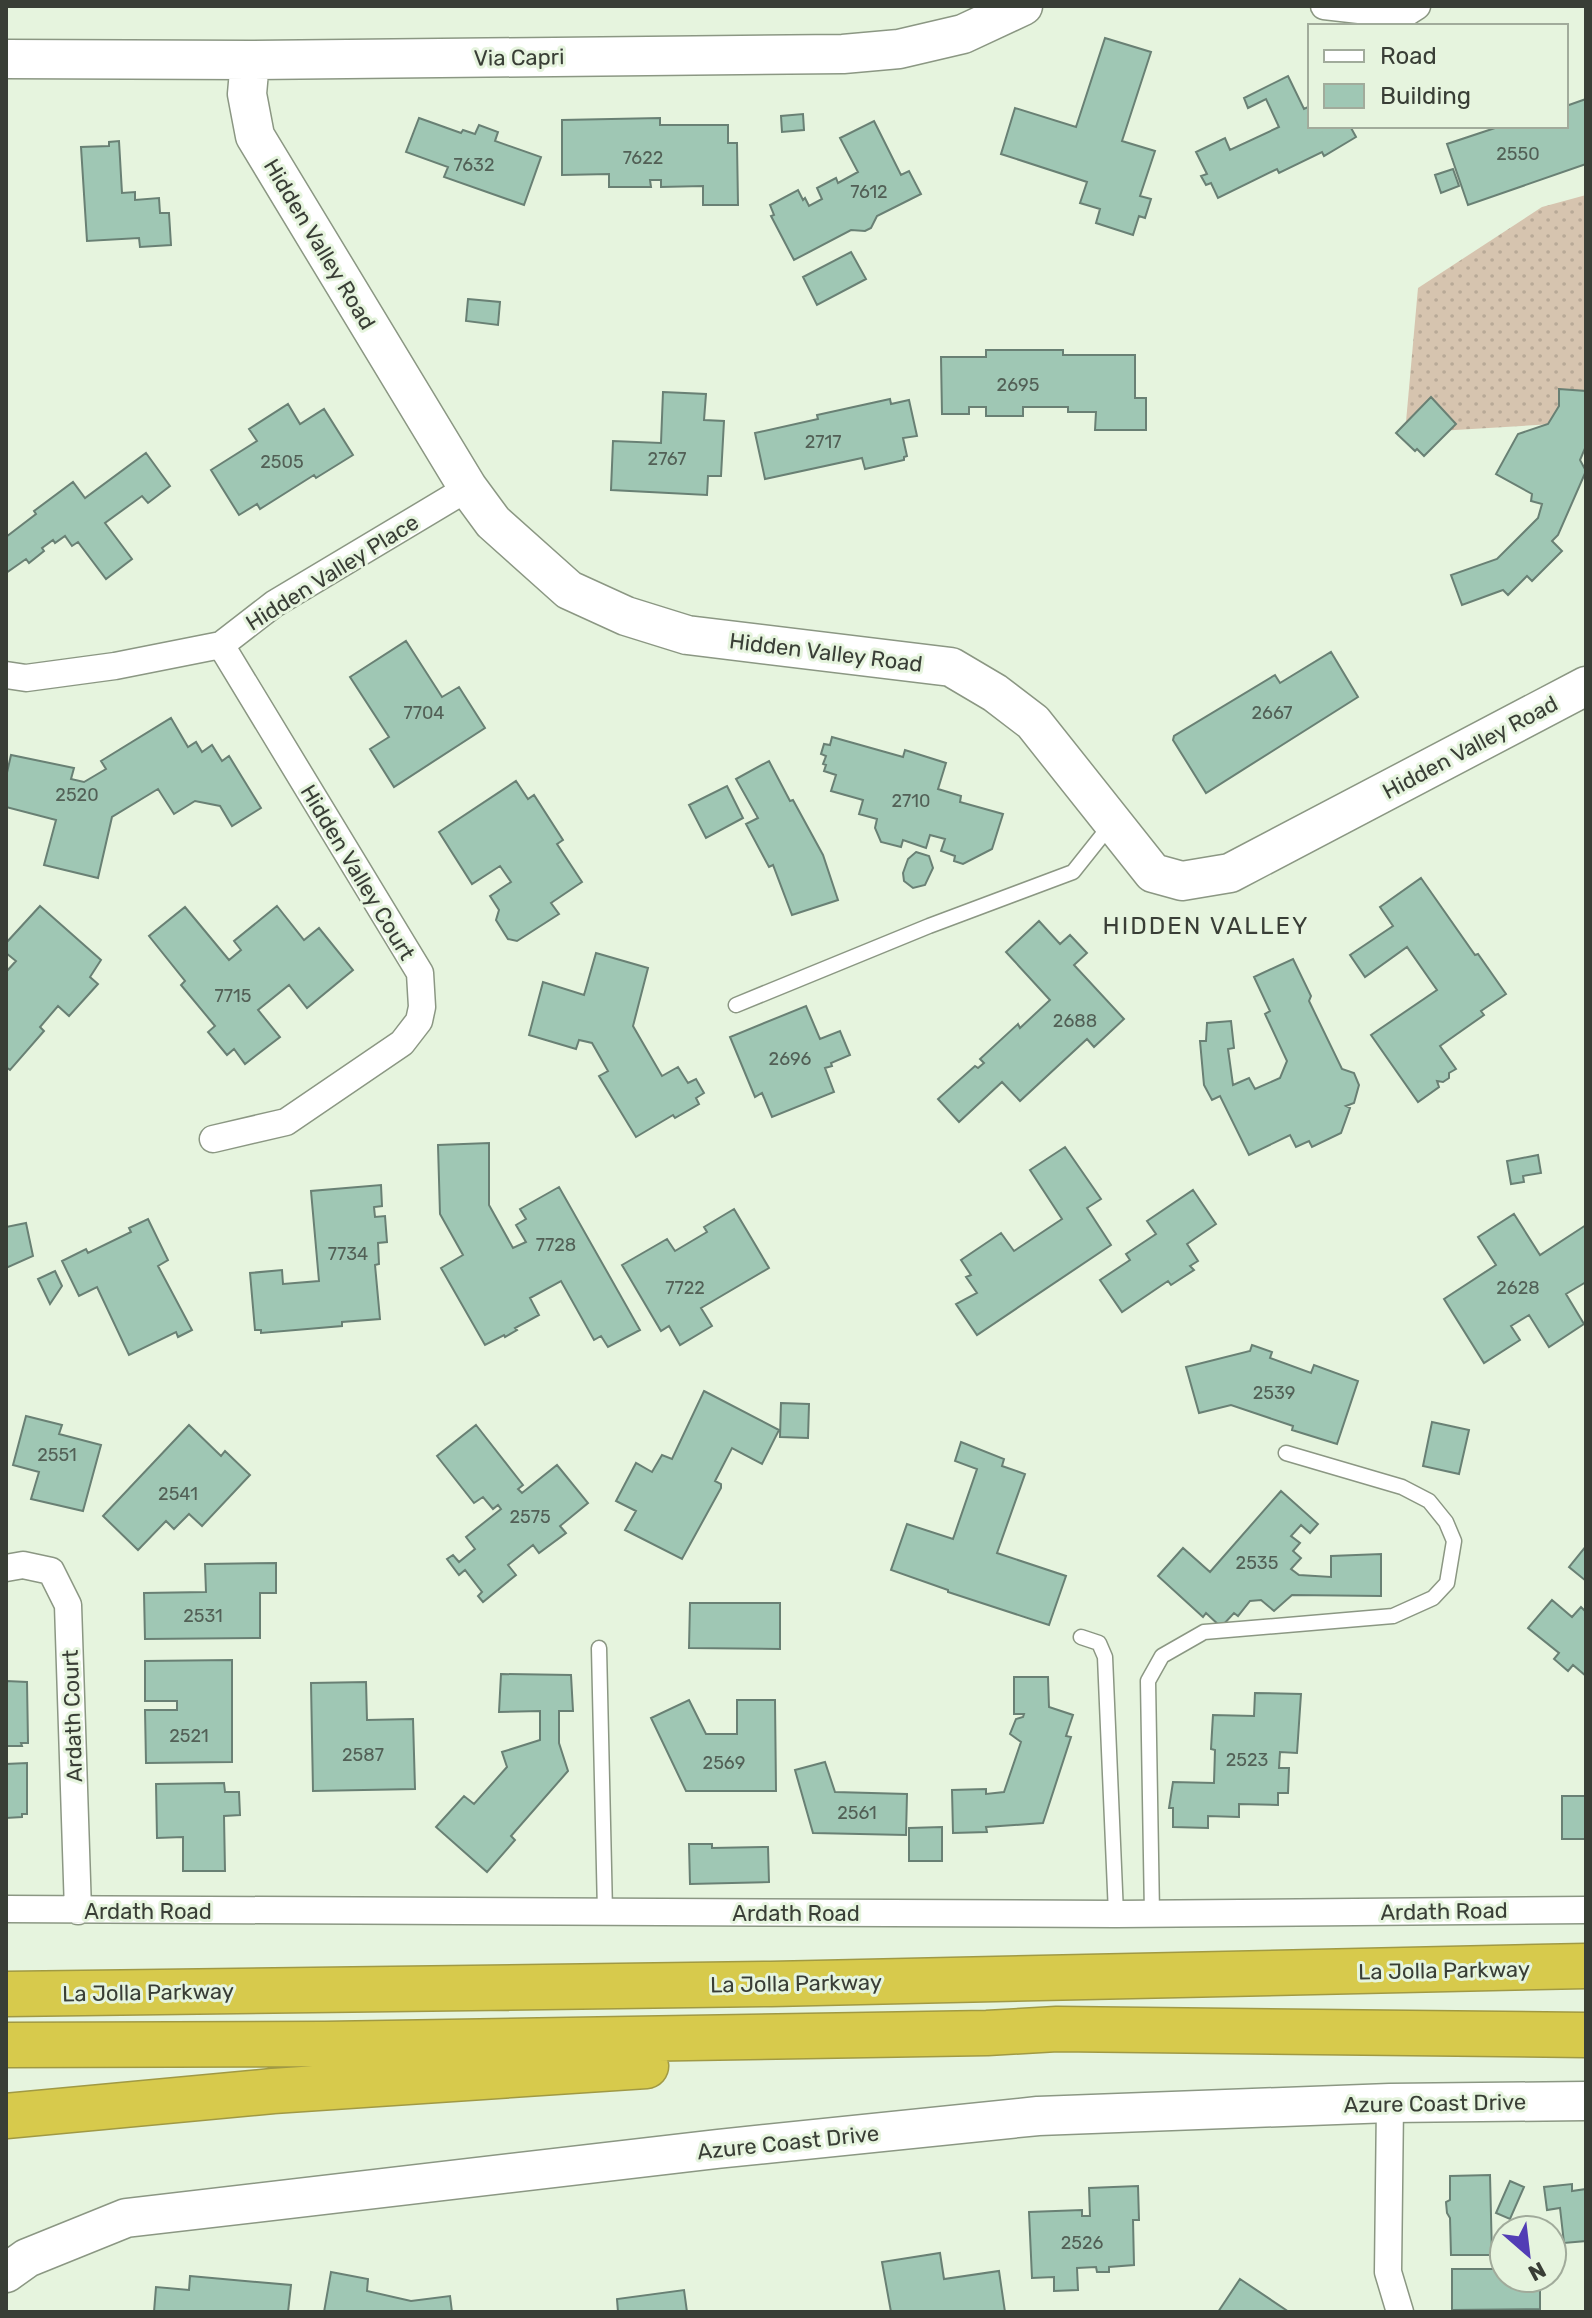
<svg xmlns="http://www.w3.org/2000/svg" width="1592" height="2318" viewBox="0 0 1592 2318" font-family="Rubik,sans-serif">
<defs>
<pattern id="grass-dots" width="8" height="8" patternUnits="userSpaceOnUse" patternTransform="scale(2)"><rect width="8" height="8" fill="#d6c4af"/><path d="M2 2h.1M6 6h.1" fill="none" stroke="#b8a997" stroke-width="1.8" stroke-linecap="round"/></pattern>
</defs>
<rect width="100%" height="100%" fill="#e6f4de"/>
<!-- grass -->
<path fill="url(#grass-dots)" d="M1586,195V422L1405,433L1418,288L1542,207Z"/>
<!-- building -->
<path fill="#9fc7b4" stroke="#698074" stroke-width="2" d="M1105,38L1151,52L1122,141L1155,151L1140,196L1151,199L1145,218L1139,216L1133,235L1096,223L1100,209L1080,203L1087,182L1001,154L1015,108L1076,127Z
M1288,76L1304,109L1310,106V126H1350L1356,137L1324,156L1322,152L1279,173L1277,169L1218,198L1211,183L1206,185L1201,176L1207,174L1196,152L1225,138L1230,150L1279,127L1266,99L1248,108L1244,98Z
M1586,99V164L1468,205L1447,144L1501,126H1566V106Z
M803,114L804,130L782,132L781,116Z
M419,118L461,133L463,130L475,134L479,125L498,132L495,141L541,157L524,205L444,177L448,167L406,152Z
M660,118V125H728V143H737L738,205H703V186L661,187V180H650L651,187H609V174L562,175V120Z
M874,121L901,175L909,171L921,194L877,216L871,228L865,231L851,230L794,260L771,216L774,215L770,205L798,190L803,200L805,198L809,206L822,199L817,188L836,178L838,183L858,172L840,138Z
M119,141L122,193L135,192V200L159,198L160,213H169L171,245L140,247L139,238L87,241L81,147L109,146V142Z
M1453,169L1459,186L1441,193L1435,175Z
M851,252L866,279L817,305L803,277Z
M468,299L500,302L498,325L466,321Z
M986,350H1063V355H1135V398H1146V430H1095L1096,412H1068V407H1023V416H986V407H969V414H942L941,357H986Z
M1559,389L1586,391V446L1580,460L1586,471L1558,535L1552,541L1562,551L1532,581L1527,576L1508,595L1503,590L1462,605L1451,575L1497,559L1538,518L1542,504L1531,501L1532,494L1496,474L1518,434L1548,424L1559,406Z
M663,392L706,394L704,420L724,421L721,476H708L707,495L611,490L613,441L661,443Z
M1431,397L1456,424L1424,456L1417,449L1415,451L1396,433Z
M890,399L891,404L909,400L917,436L903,438L907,456L904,457V460L865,469L862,458L765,479L755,433L818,419L817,415Z
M288,404L300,424L324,409L353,455L316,478L314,475L260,509L257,504L239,515L211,470L257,441L249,429Z
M146,453L170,486L148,503L142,496L105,523L132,559L106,579L78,542L72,546L65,536L55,543L53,540L42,548L44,551L29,563L26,559L6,573V537L36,514L34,511L73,482L85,498Z
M406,641L442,697L459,687L485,728L394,787L370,749L389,737L350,677Z
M1331,652L1358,697L1206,793L1173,740L1174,736L1275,675L1280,683Z
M171,718L188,747L196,742L202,752L212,745L222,761L229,756L261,808L232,826L220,806L195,801L174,814L158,789L112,817L98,878L44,865L56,820L6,807V777L11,755L74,768L71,779L84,782L106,769L101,761Z
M832,737L903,757L905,750L946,763L938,789L961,796L960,802L1003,814L992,849L963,864L954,861L955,856L941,851L945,839L930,835L926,848L903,840L901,847L881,842L875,828L877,819L859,814L863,800L831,791L836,775L824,771L826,765L823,764L826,756L821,754L824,744L830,745Z
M769,761L790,801L793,800L823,855L838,900L792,915L773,865L769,867L746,824L758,818L736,779Z
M516,781L528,799L534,795L563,840L557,844L582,882L551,903L559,914L517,941L508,939L496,920L499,910L490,896L511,882L500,866L472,884L439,832Z
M727,786L743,818L706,838L689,805Z
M916,852L929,856L933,868L925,885L913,888L904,881L903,873L908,859Z
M1421,878L1475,955L1478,954L1506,994L1481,1011L1484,1015L1440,1046L1456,1069L1449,1073V1078L1443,1082L1437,1081L1439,1087L1418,1102L1371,1035L1437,990L1407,947L1365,977L1350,955L1393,926L1380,907Z
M40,906L101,960L90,977L98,984L69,1016L58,1006L40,1027L44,1031L10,1070L6,1067V972L16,961L6,953V943Z
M277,906L304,940L319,928L353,970L307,1008L289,985L258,1010L280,1037L245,1064L234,1049L227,1055L208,1032L215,1026L181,985L185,981L149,936L185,907L229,960L241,950L234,941Z
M1039,921L1060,944L1070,935L1087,953L1074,965L1124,1019L1094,1047L1087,1039L1020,1101L1002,1082L959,1122L938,1099L975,1066L978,1068L984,1063L980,1059L1018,1024L1020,1028L1050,1000L1006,952Z
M596,953L648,968L633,1026L662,1076L678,1067L688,1083L696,1079L704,1093L696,1098L699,1104L675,1118L673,1115L636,1137L599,1076L608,1071L592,1043L579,1040L576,1049L529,1035L543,982L584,995Z
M1293,959L1311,996L1309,1001L1342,1069L1354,1073L1359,1085L1354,1103L1346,1106L1350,1108L1341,1133L1312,1147L1309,1141L1296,1147L1290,1135L1249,1155L1220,1096L1212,1100L1204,1085L1200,1041H1206L1207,1023L1231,1021L1234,1048L1228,1049L1233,1085L1249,1078L1255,1089L1280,1078L1287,1061L1265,1014L1270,1011L1254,977Z
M806,1006L820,1039L840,1031L850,1055L831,1063L832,1066L825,1068L834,1092L772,1117L762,1093L755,1097L730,1037Z
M489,1143V1205L513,1248L526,1242L516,1225L526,1219L520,1209L559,1187L640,1330L608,1347L601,1336L594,1340L561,1281L530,1298L539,1315L515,1328L517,1330L505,1337L504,1335L485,1345L441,1268L463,1255L440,1214L438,1145Z
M1065,1147L1101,1199L1087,1208L1111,1245L977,1335L956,1304L977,1293L966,1277L971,1275L961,1260L1001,1233L1014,1251L1062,1219L1030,1170Z
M1538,1155L1541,1173L1523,1176L1524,1182L1511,1184L1507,1161Z
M381,1185L382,1206L374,1207L375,1217L385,1216L387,1242L378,1243L379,1264L375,1265L380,1319L342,1322V1326L261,1333V1330H255L250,1273L282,1270L283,1284L319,1281L311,1191Z
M1193,1190L1216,1224L1187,1244L1198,1261L1190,1266L1194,1270L1171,1285L1168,1281L1122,1312L1100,1280L1130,1260L1126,1254L1156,1234L1147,1221Z
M734,1209L769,1268L701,1308L712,1326L680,1345L669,1326L661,1331L622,1265L667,1239L675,1251L707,1232L704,1227Z
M1514,1214L1540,1255L1586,1225V1282L1566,1294L1584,1324L1549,1347L1529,1315L1511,1326L1520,1340L1484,1363L1444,1299L1496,1265L1478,1237Z
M148,1219L168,1260L158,1266L192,1330L178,1337L176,1332L129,1355L97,1287L79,1296L62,1261L86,1249L88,1253L131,1232L129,1228Z
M26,1223L33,1256L6,1268V1227Z
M55,1271L62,1286L50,1304L38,1279Z
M1252,1345L1272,1352L1270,1358L1311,1373L1314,1365L1358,1381L1337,1444L1292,1430L1293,1426L1231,1405L1199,1413L1186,1367L1250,1351Z
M704,1391L779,1430L762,1464L732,1448L715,1481L721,1484V1488L682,1559L625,1530L636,1511L616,1501L636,1463L652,1472L662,1455L672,1459Z
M781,1403L809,1404L808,1438L780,1437Z
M26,1416L62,1425L59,1434L101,1445L83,1511L31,1499L39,1472L13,1465Z
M1432,1422L1469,1430L1459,1474L1423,1466Z
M189,1425L221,1456L225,1451L250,1475L202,1526L189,1514L174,1529L166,1521L138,1550L103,1516Z
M476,1425L523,1485L518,1489L522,1493L557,1465L588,1503L560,1526L566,1533L539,1553L533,1545L508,1565L516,1575L483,1602L478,1596L482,1592L465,1570L459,1575L447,1559L453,1555L459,1562L475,1549L466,1537L501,1509L498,1505L493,1509L483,1497L474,1503L437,1456Z
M961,1442L1004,1459L1002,1466L1025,1474L997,1553L1066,1576L1049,1625L948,1592V1590L891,1570L907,1524L953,1539L977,1469L955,1461Z
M1281,1491L1318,1524L1310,1533L1301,1525L1291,1536L1300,1543L1293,1551L1301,1558L1291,1569L1299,1575L1331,1577V1556L1381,1554V1596L1292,1595L1274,1611L1261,1600L1250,1601L1238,1616L1234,1613L1221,1627L1206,1613L1203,1617L1158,1576L1183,1548L1210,1572Z
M1586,1546V1581L1569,1567Z
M276,1563V1593H260V1638L145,1639L144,1593L206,1592L205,1564Z
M1552,1600L1572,1617L1581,1607L1586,1612V1676L1573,1665L1568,1671L1554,1659L1559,1653L1528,1628Z
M690,1603H780V1649L689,1648Z
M232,1660V1762L146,1763L145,1710H177V1701H145V1661Z
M501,1674L571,1675L573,1711H559V1743L568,1771L511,1836L515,1840L487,1872L436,1827L464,1796L474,1804L507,1767L502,1752L540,1740V1711L499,1712Z
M1014,1677H1048L1049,1707L1073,1715L1066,1736L1071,1737L1043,1823L986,1827L987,1832L953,1833L952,1790L986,1789V1794L1004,1792L1021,1742L1010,1734L1016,1719L1023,1717L1024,1714H1014Z
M6,1681L27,1682L28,1743H21L22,1746H6Z
M366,1682L367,1720L413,1719L415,1789L313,1791L311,1683Z
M1255,1693L1301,1694L1297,1753L1280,1752L1279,1768H1289L1288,1793H1278V1805L1239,1804V1817L1208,1816V1828L1173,1827V1808H1169L1173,1782L1214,1783L1215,1750L1211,1749L1213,1715L1254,1716Z
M689,1700L706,1734H737V1700H775L776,1791H686L651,1718Z
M825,1762L835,1792L907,1794L906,1835L813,1833L795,1770Z
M27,1763V1814H22V1817L6,1818V1764Z
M224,1783L225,1792H239L240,1815L224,1816L225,1871H183V1837L157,1838L156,1784Z
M1562,1796H1586V1839H1562Z
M942,1827V1861H909V1828Z
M689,1844H712V1848L768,1847L769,1882L690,1884Z
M1490,2175L1492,2255H1451L1450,2218L1447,2213L1446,2202L1450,2200V2176Z
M1510,2181L1524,2187L1510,2219L1496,2213Z
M1572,2184V2191L1586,2189V2241L1564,2243L1560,2208L1547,2210L1544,2187Z
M1138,2186L1139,2220H1133L1134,2265L1109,2267V2272H1097L1096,2267L1077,2268L1078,2290L1054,2291V2277L1032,2278L1029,2212L1082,2210V2216H1090L1089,2188Z
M940,2253L944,2279L999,2271L1005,2312H891L882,2262Z
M1452,2269H1504V2278H1540V2309L1452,2310Z
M331,2272L368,2279L367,2291L411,2301L450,2296L452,2312H324Z
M190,2276L291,2285L288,2312H154L156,2287L189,2290Z
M1240,2279L1289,2312H1218Z
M684,2290L687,2312H618L617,2299Z"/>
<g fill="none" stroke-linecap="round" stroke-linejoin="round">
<defs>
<path id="lane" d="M736,1005L929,926L1073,872L1112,823
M1081,1637L1099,1643L1105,1657L1116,1914
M599,1648L605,1912
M1152,1914L1148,1681L1162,1656L1204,1632L1393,1616L1433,1598L1447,1583L1454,1541L1446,1522L1429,1501L1402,1487L1286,1453"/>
<path id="street" d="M1324,6L1403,15L1417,6
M6,675L26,678L115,666L221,645L274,604L468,488
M213,1139L286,1122L402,1043L419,1021L422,1007L420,973L221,645
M6,1568L23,1565L51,1571L68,1605L78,1911
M6,1909L1116,1914L1586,1910
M1390,2103L1388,2272L1400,2312"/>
<path id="secondary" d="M6,59L250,60L843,54L899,49L963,34L1023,6
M250,60L247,94L255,136L468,488L493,522L569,590L626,616L687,635L951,667L995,693L1033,722L1153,873L1182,881L1230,873L1586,686
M6,2273L27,2258L126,2218L717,2149L1038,2116L1390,2103L1586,2101"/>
<path id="highway" d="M6,1994L771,1984L1586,1966
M6,2045L325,2044L987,2033L1057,2029L1586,2035
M6,2116L273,2091L646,2066"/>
</defs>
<!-- lane casing -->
<use href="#lane" stroke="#8b9783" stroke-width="17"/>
<!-- street casing -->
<use href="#street" stroke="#8b9783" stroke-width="29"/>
<!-- secondary casing -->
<use href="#secondary" stroke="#8b9783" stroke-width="41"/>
<!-- highway casing -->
<use href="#highway" stroke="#a09944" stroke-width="47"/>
<!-- lane -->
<use href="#lane" stroke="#fff" stroke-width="14"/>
<!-- street -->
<use href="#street" stroke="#fff" stroke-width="26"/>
<!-- secondary -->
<use href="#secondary" stroke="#fff" stroke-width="38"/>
<!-- highway -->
<use href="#highway" stroke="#d7ca4c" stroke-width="44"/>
</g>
<g text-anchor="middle" stroke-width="6" stroke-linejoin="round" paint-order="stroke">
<!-- number labels -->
<g font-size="18" fill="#526056">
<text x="1518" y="160">2550</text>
<text x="643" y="164">7622</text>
<text x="474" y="171">7632</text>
<text x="869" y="198">7612</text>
<text x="1018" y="391">2695</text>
<text x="823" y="448">2717</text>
<text x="667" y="465">2767</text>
<text x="282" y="468">2505</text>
<text x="424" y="719">7704</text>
<text x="1272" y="719">2667</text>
<text x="77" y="801">2520</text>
<text x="911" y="807">2710</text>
<text x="233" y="1002">7715</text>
<text x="1075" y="1027">2688</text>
<text x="790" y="1065">2696</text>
<text x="556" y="1251">7728</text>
<text x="348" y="1260">7734</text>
<text x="685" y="1294">7722</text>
<text x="1518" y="1294">2628</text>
<text x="1274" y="1399">2539</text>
<text x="57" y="1461">2551</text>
<text x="178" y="1500">2541</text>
<text x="530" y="1523">2575</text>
<text x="1257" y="1569">2535</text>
<text x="203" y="1622">2531</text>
<text x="189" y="1742">2521</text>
<text x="363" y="1761">2587</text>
<text x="1247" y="1766">2523</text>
<text x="724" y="1769">2569</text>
<text x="857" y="1819">2561</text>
<text x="1082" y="2249">2526</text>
</g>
<!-- street labels -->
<g font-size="22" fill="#393e36" stroke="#e6f4de">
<text transform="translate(519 57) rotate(-1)" y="8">Via Capri</text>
<text transform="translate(320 244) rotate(59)" y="8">Hidden Valley Road</text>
<text transform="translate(332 572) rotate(-32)" y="8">Hidden Valley Place</text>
<text transform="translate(826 652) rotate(7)" y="8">Hidden Valley Road</text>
<text transform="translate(1470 747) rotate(-28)" y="8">Hidden Valley Road</text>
<text transform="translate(358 872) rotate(59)" y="8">Hidden Valley Court</text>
<text transform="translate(72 1716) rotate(-92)" y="8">Ardath Court</text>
<text x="148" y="1919">Ardath Road</text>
<text transform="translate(1444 1911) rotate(-1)" y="8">Ardath Road</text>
<text x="796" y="1921">Ardath Road</text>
<text transform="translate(1444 1970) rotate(-1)" y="8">La Jolla Parkway</text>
<text transform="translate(796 1983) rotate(-1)" y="8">La Jolla Parkway</text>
<text transform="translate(148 1992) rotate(-1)" y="8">La Jolla Parkway</text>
<text transform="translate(1435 2103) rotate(-1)" y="8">Azure Coast Drive</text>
<text transform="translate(788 2142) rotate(-6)" y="8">Azure Coast Drive</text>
</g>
<!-- neighbourhood labels -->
<g font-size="24" letter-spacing="2" fill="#393e36" stroke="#e6f4de">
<text x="1206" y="934">HIDDEN VALLEY</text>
</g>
</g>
<!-- border -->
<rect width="1592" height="2318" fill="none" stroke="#393e36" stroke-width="16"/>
<!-- legend -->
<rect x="1308" y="24" width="260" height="104" fill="#e6f4de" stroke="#a1ab9b" stroke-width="2"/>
<rect x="1324" y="50" width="40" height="12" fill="#ffffff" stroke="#a1ab9b" stroke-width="2"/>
<text x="1380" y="64" font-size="24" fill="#393e36">Road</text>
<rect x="1324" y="84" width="40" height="24" fill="#9fc7b4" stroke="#a1ab9b" stroke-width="2"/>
<text x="1380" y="104" font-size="24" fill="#393e36">Building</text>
<!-- north arrow -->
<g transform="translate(1528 2254) rotate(152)"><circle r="38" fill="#e6f4de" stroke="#a1ab9b" stroke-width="2"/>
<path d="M0-6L14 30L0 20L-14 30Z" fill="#523db5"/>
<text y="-12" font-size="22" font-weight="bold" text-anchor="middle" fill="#393e36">N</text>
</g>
</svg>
